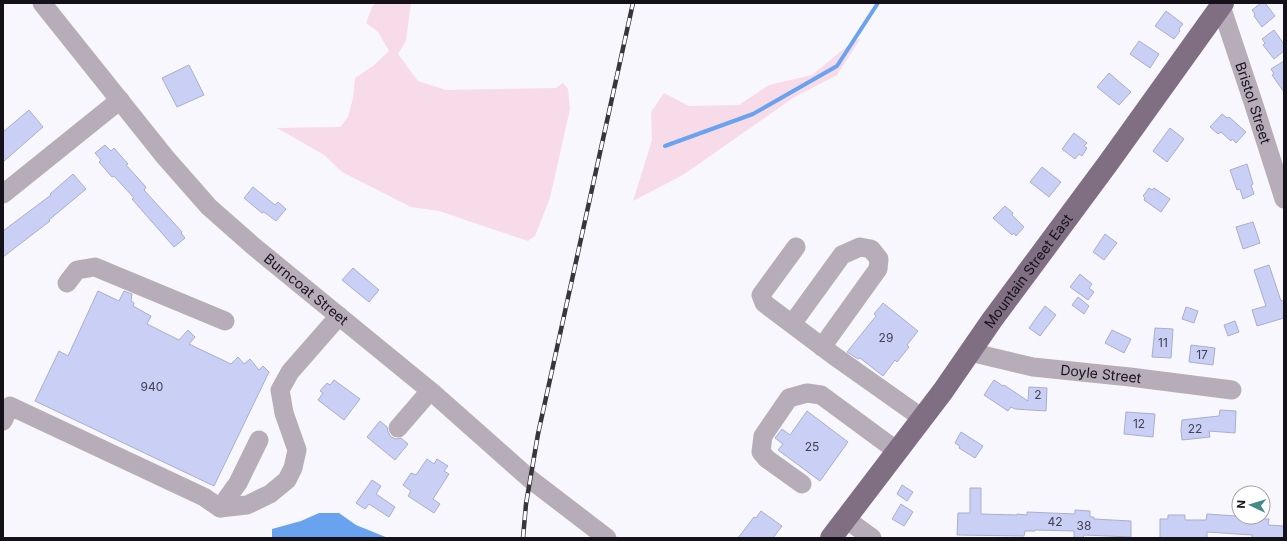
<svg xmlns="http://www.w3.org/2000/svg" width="1287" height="541" viewBox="0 0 1287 541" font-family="Inter,sans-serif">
<rect width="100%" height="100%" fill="#f9f7fe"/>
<!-- green -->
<path fill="#f8dbe9" d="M376,3H411L406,41L398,54L418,81L446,90L556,88L563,83L568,89L570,109L550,198L535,236L528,241L439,211L411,207L342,172L324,155L277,128L340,127L348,117L353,98L355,78L373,66L389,51L378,32L366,23L372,7Z
M861,38L837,75L793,98L683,175L633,201L652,140L651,112L664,93L689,106L739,105L769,85L812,75L851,43Z"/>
<!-- water -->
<path fill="#69a3ef" d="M319,513H339L356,525L388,538H272V529L301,521Z"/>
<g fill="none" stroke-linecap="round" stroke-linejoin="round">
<!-- stream -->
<path stroke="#69a3ef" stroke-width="4" d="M665,146L753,114L837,66L878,3"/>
</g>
<!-- building -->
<path fill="#cad0f5" stroke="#a9aecc" d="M1261,3H1265L1275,16L1262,27L1254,16L1255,14L1252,10Z
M1166,11L1183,24L1179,29L1180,31L1174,39L1155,26Z
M1274,30L1284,44V51L1274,59L1263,45L1265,43L1262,39Z
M1139,41L1159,54L1150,68L1130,54Z
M1284,61V92L1272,75L1274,74L1271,69Z
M189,65L204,95L177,107L162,78Z
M1109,73L1131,92L1119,105L1097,87Z
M29,110L43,127L3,162V132Z
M1222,114L1227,118L1229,117L1246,132L1236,143L1232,139L1231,141L1221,132L1218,134L1210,127Z
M1170,128L1184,139L1167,162L1153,151Z
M1074,133L1087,143L1084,146L1087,148L1082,156L1079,154L1075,159L1062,149Z
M105,145L111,151L114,148L128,164L126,165L146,187L144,190L182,232L181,233L185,238L174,247L132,199L134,198L114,176L112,177L99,162L101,160L95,153Z
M1247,164L1253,184L1251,185L1254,194L1243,199L1240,189L1237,190L1230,170Z
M1042,167L1061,182L1049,197L1030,182Z
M73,174L86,189L49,220L50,221L3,257V231L51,195L50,194Z
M253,187L275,205L278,202L286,209L276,221L264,212L262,213L244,198Z
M1149,188L1152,190L1154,188L1170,199L1161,212L1144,200L1145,198L1143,196Z
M1005,206L1013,213L1012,215L1024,227L1016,236L1014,233L1012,235L993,218Z
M1253,222L1260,243L1243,249L1236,227Z
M1105,234L1117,243L1104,260L1093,252Z
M1269,265L1281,301L1284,300V318L1257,326L1252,310L1266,306L1254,270Z
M353,268L379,290L369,302L342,280Z
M1080,274L1092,284L1089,288L1094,292L1088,300L1070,287Z
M98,291L119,301L124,291L132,294L131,301L134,303L133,306L151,316L147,324L179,340L188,330L195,337L189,344L231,364L238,357L244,364L250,359L259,370L263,366L269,372L214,486L35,401L59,351L68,356Z
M1078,297L1089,306L1084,314L1072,305Z
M883,303L918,331L907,345L909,347L897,362L895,360L883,376L860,358L858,359L847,352L876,316L874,314Z
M1045,306L1056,315L1040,336L1029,328Z
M1186,307L1198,311L1194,323L1182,319Z
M1235,321L1239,332L1228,336L1224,325Z
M1155,328L1173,329L1171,358L1152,357Z
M1112,330L1131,339L1124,353L1105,343Z
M1191,345L1215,348L1213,365L1189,362Z
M334,380L360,399L344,420L318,400L323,393L320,391L327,383L330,385Z
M994,380L1003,386L1004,385L1028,401L1029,387L1047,388L1046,411L1015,409L1011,407L1008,411L984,395Z
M1220,410L1236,411L1235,433L1209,431L1210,437L1182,440L1181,430L1182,420L1219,416Z
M807,411L848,442L820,481L778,450L783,444L775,438L782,429L790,435Z
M1126,412L1155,414L1153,437L1124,434Z
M380,421L387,427L388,432L391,437L396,439L401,438L408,444L395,460L367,437Z
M961,432L983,446L975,458L959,448L960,446L955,443Z
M427,459L434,464L437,459L448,466L444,471L449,474L433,499L440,504L434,513L408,496L411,491L403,485L411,473L416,475Z
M372,480L381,486L376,494L395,507L389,517L369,504L365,509L356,503Z
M902,485L913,492L907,501L897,494Z
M970,488H981V514L1017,515V514L1027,515V512L1075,514V510L1090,511V517H1094V519L1131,521V537L1084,535L1083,538H1074V531L1035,530V531H1025L1024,536L957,535L958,513H970Z
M901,504L913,512L904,526L892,519Z
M761,511L782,526L773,538H738L754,517L756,518Z
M1207,514L1236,516V517H1259V519H1269L1268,525L1284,526V538H1252V535L1207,532V538H1160V519H1168V515H1185V520H1206Z"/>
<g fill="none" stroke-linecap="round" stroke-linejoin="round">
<!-- minor -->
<g stroke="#b7adb8" stroke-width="19">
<path id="s1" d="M42,3L165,157L209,207L252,245L433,393L530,479L607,538"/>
<path id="s2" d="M1221,6L1253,102L1284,199"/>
<path d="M3,194L120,100"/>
<path d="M796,247L761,295L764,303L833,355L922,418"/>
<path d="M67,283L77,270L95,267L225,321"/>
<path d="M792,324L842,255L860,247L871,249L879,259L878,269L822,347"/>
<path id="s3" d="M970,352L1033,367L1130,377L1232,390"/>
<path d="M3,421L10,406L204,497L220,508L247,505L270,494L287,480L293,468L297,450L284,413L280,390L290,372L339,316"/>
<path d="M398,428L430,391"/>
<path d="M802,484L767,459L761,452L763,436L789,398L807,393L821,395L897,451"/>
<path d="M220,508L238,483L259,440"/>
<path d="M846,519L872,538"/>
</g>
<!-- major -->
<path stroke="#806e82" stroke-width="22" id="s4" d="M831,538L943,391L992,320L1109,162L1223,3"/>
<defs>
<path id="rail" d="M523,538L526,504L538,434L633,3"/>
</defs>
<!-- rail casing -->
<use href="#rail" stroke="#38353e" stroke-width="4.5"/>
<!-- rail -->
<use href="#rail" stroke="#fff" stroke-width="3" stroke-dasharray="9" stroke-linecap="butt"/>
</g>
<g text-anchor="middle" stroke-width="3.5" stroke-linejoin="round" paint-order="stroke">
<!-- number labels -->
<g font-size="12" fill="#424152">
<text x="886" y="342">29</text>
<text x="1163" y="347">11</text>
<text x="1202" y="359">17</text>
<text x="152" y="391">940</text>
<text x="1038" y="399">2</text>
<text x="1139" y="428">12</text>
<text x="1195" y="433">22</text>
<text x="812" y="451">25</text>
<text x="1055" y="526">42</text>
<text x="1084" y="530">38</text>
</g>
<!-- street labels -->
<g font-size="14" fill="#15111b" stroke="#fff">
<text dy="5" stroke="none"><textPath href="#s2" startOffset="102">Bristol Street</textPath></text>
<text dy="5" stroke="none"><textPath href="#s4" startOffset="332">Mountain Street East</textPath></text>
<text dy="5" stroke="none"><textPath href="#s1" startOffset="391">Burncoat Street</textPath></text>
<text dy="5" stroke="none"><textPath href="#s3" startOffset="133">Doyle Street</textPath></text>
</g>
</g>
<!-- border -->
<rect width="1287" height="541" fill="none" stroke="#15111b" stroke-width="8"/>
<!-- north arrow -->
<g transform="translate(1251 505) rotate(274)"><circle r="19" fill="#ffffff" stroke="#a1a0a4"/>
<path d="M0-3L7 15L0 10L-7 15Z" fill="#458c86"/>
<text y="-6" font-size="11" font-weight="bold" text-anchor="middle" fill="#15111b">N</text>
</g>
</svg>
